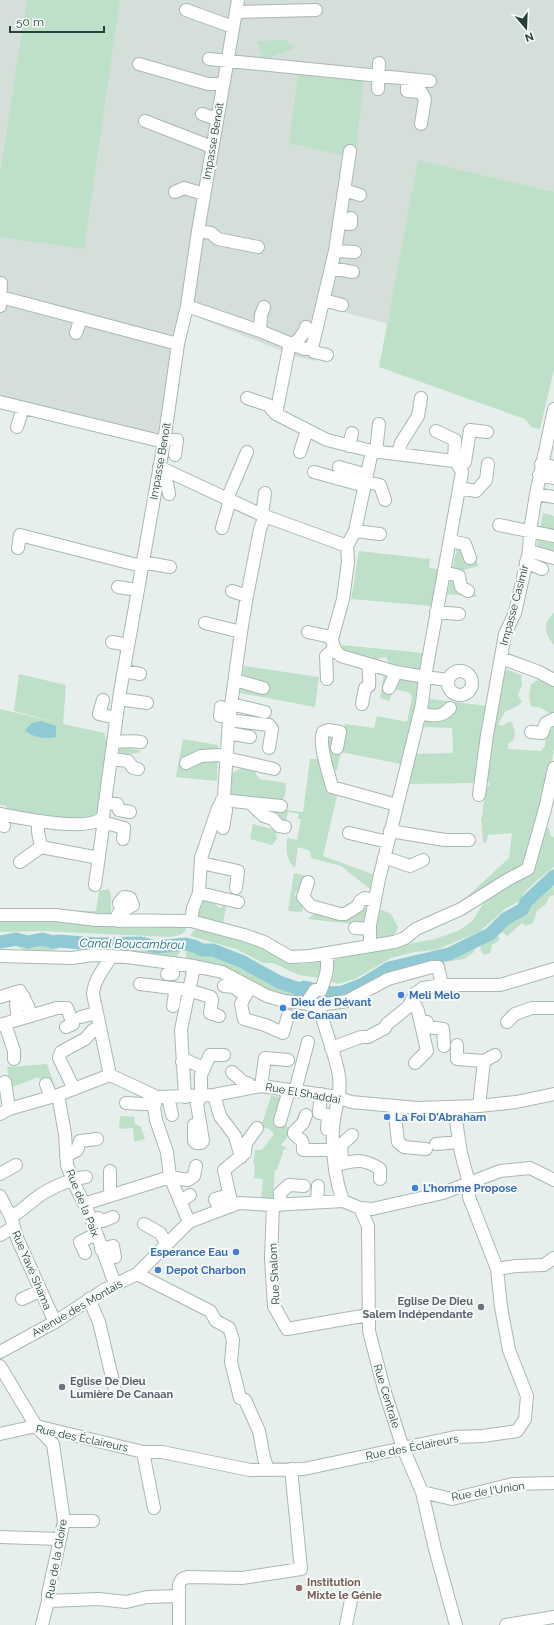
<svg xmlns="http://www.w3.org/2000/svg" width="554" height="1625" viewBox="0 0 554 1625" font-family="Raleway,sans-serif">
<rect width="100%" height="100%" fill="#e6efeb"/>
<!-- built -->
<path fill="#d4dfda" d="M0,0H554V203L395,326L325,307L315,361L294,356L180,310L156,444L0,406Z"/>
<!-- green -->
<path fill="#bfe0c8" d="M27,0H120L84,249L0,237V174Z
M286,40L295,48L263,60L257,41Z
M298,73L364,80L355,158L289,143Z
M418,160L554,192V369L540,429L531,427L525,419L379,367Z
M543,513L554,516V552L537,547Z
M457,546L474,551L478,566L461,571H452Z
M359,551L430,559L429,568L438,569L432,606L351,599Z
M451,577L469,593L474,591L477,597L447,594Z
M554,613V645C545,635 542,623 554,613Z
M342,645L424,653L421,668L417,671L390,666L386,657L380,658L376,662L346,652L342,648Z
M244,666L319,677L315,707L240,693Z
M508,670L521,675L522,685L518,695L522,702L519,705L505,712L498,724L502,726L511,721C515,730 518,739 508,744V749L541,751L545,746L546,733L554,721V749L551,765L526,864L458,905L509,858L512,833L488,835L486,843L483,842L481,818L482,817L485,791L490,784L484,777L504,671Z
M384,673L418,683L420,688L400,764L341,752L337,770L331,771L327,777L326,788L338,792L323,856L375,875L371,890L341,866L311,858L310,851L298,847L295,868C286,860 286,850 287,838L297,840L301,819H298L299,814L288,812L286,820L284,821L281,820L278,813L274,814L257,806L303,812L310,759H317L321,757L324,737L334,735L340,752L345,724L374,728L377,716L407,722L412,697L410,693L394,689L389,701L380,698Z
M19,674L66,685L63,724L104,733L108,745L97,814L81,823L9,812L6,806L0,805V709L60,723L14,711Z
M538,680L544,681L554,686V716L541,708L531,706L529,696L531,684Z
M430,699L488,706L477,783L408,784L415,754L453,753L452,728L424,727Z
M183,739L218,745L217,781L176,777Z
M118,746L140,750L139,753L130,754L124,759L117,758Z
M243,767L254,770L259,779L286,783L285,795L282,801L231,797L228,790L229,775Z
M253,824L276,830L277,839L272,845L250,839Z
M545,827L549,828L551,836L554,837V867L540,878L524,893L521,900L505,909L479,932L436,950L414,952L391,958L355,979L338,984L325,979L299,975L273,963H263L236,949L190,936L193,931L204,927L257,944L290,961L301,964L331,961L353,954L435,939L460,930L473,920L486,899L527,872Z
M294,873L304,875V886L294,894L302,904L303,911L300,912L288,911Z
M553,879L554,895L549,897L546,904L537,911L533,923L525,926L522,923L507,936L502,932L498,936L500,940L492,945L490,953L484,955L480,949L482,942L503,928L518,910L539,893L546,883Z
M109,889L111,896V915L186,925L187,927C185,935 177,936 170,937L41,931L0,932V917L51,910L96,911L99,891Z
M202,898L214,901L213,903L220,908L224,905L226,907L223,924L199,917L197,914Z
M367,908L362,925L308,919L316,912C331,915 352,923 363,909Z
M382,910L391,914L398,927C393,941 386,941 374,936L377,911Z
M48,941L58,942L63,944L62,947C48,953 29,954 16,946V942Z
M471,941L476,944L474,952L464,959L444,962L382,980L376,978L377,973L387,966L396,963L441,953Z
M101,942L104,946L99,951L81,952V947L85,945Z
M120,942L138,945H180L182,950L177,956L168,958L118,951L117,944Z
M191,944L223,953L291,985L298,990L299,996L283,997L187,960C185,953 186,948 191,944Z
M47,1064L55,1086L44,1090L39,1077L10,1088L7,1067Z
M271,1096L288,1097L283,1122L288,1127L292,1126L291,1132L281,1145L287,1148V1150L284,1149L277,1170H275L273,1201H261L263,1179L254,1178L255,1165L253,1164L255,1150H262L274,1134L269,1129L261,1127Z
M120,1116L134,1117L135,1124L141,1127L145,1139L134,1142L133,1128L119,1129Z"/>
<!-- water -->
<path fill="#8ec9d4" d="M41,721L56,726V737C46,739 32,738 25,730L32,723Z"/>
<g fill="none" stroke-linecap="round" stroke-linejoin="round">
<!-- canal -->
<path stroke="#8ec9d4" stroke-width="13" d="M0,942L16,939L28,942L42,939L53,942L59,941L95,944L141,943L156,947L186,944L194,946L202,950H213L241,961L279,982L302,990L304,987L332,993L343,992L363,984L389,968L449,954L490,934L505,919L523,909L526,902L554,876"/>
<defs>
<path id="minor" d="M186,10L233,27
M236,12L316,10
M209,59L430,81
M139,64L208,84H223
M407,79V91L421,92L425,99L421,124
M378,89L379,63
M202,114L217,119
M145,121L212,147
M344,190L360,195
M175,192L184,188L204,194
M339,223L351,224V218
M198,231L211,233L218,239L258,247
M335,251L355,252
M331,268L353,272
M1,297L178,344
M324,300L342,305
M0,306L1,283
M187,306L260,331L304,349L312,348L335,251L350,151
M260,331L261,315L264,307
M76,333L81,318
M290,343L276,414L327,440L372,451
M295,345C298,337 305,335 306,327
M312,348L314,352L327,355
M247,398L268,405L276,414
M0,402L164,442
M17,427L23,408
M436,431L455,440L454,461
M164,439L177,440L175,455
M349,446L352,433
M300,452L307,430
M376,452L379,424
M398,454L401,443L418,416L421,398
M541,464L554,467
M159,467L262,515L347,546
M339,467L367,475
M460,467L465,462L470,430L487,432
M314,472L365,486
M539,475L554,478
M157,480L167,483L169,494
M366,482L380,485L385,500
M459,488L476,491L486,480L488,464
M536,494L554,497
M227,499L247,452
M262,515L265,493
M499,525L554,536
M222,528L230,500
M355,531L380,534
M450,541L465,544L470,558
M18,548L20,535L141,566
M529,551L554,558
M142,562L170,567
M526,562L542,569
M444,572L459,576L461,587L468,591
M118,587L137,590
M232,591L247,596
M436,612L459,614
M205,623L241,632
M308,632L326,636L332,639
M112,642L128,645
M501,658L539,672L554,680
M448 683a12 12 0 1 1 24 0a12 12 0 1 1-24 0Z
M124,671L140,674
M327,679L326,656L334,649
M235,680L263,688
M389,688L396,672
M119,699L147,703
M103,700L99,714L116,718
M231,704L265,712
M362,704L365,688L369,686C370,679 368,672 369,664
M221,707L220,716L229,717
M420,713C431,716 442,718 450,708
M229,720L269,725L272,729L269,748
M531,732L542,733L546,723L554,719
M228,733L250,737
M113,742C123,742 131,740 141,742
M337,748L340,732L328,730L323,732C318,745 329,773 332,787L397,805
M111,759L128,761L133,768L138,769
M186,763L201,756L219,755L226,758L274,769
M479,795L487,735L505,634L515,613L529,551L530,531L536,494L554,409
M222,800L281,806
M105,803L117,804L119,810L130,812
M251,804L264,816L273,819L279,826L285,827
M218,808L226,810L223,828
M0,814C21,818 89,833 103,817L120,692L164,442L178,344L187,306L198,231L238,0
M38,821V832L41,847
M0,825L4,826
M390,831L445,840H469
M349,833L388,842
M384,857L410,866L423,860
M20,862L41,847L99,858
M201,863L238,871L236,888
M308,882L303,897L311,906L340,914H345L358,906L360,901L365,898L375,901
M95,885L103,827L99,821L124,828L123,839
M199,893L238,902
M0,915H55L97,920L191,921L244,935L264,942L290,957L310,956L394,942L405,938L416,929L461,909L507,880L528,869L545,809L554,768
M119,921L118,914L122,909H126L133,905L130,898L124,897L119,903L122,909
M191,921L193,908L199,893L201,858L218,808L224,797L229,720L241,632L247,596L260,529L265,516
M355,928L370,929
M370,946V925L379,879L422,704L425,677L396,672L341,656C335,652 333,647 332,639L343,599L348,562L347,546L355,531L372,451L454,461L457,463L462,472L425,677L448,680
M0,956L72,958L92,955L127,957L194,966L222,972L267,996L284,1001L319,1005L347,1001L388,979L432,967H438L442,985
M112,956C104,968 94,980 93,994L110,1075L157,1097L214,1095L261,1086L338,1097L351,1102L417,1108L479,1106L516,1102L554,1094
M167,974H173V963
M140,984L188,990L211,997L212,1000L210,1013L219,1016
M224,986L234,987L239,991L244,985
M250,987L241,1004L244,1019L265,1025L283,1033L288,1016
M0,997L20,991L28,1006L31,1016
M412,999L418,1011L427,1051L415,1063
M308,1004L309,999L315,990H321C326,976 329,968 326,953
M319,1005C324,1029 335,1052 339,1076C342,1093 334,1111 333,1128C332,1152 335,1179 343,1201
M173,1006L175,994
M17,1013L16,1003L24,997
M81,1017L96,1013
M507,1022L515,1014L532,1008H554
M421,1023L427,1022L428,1027L443,1029L444,1046
M5,1024L14,1051V1059
M0,1025L57,1008H67L73,1024L66,1027
M457,1045V1059L484,1061L495,1055
M331,1048L361,1037H368L385,1028L387,1024L408,1007L416,993L423,988L442,985H500L554,969
M182,1062L188,1061L199,1066
M232,1072L243,1082L249,1084
M5,1082L9,1109
M46,1084L51,1097
M261,1086L265,1058L288,1060
M74,1089L59,1058L61,1052L85,1039L93,1030L99,1027
M295,1091L308,1042
M321,1094L319,1113L328,1115L327,1129
M58,1095L65,1134L67,1165L73,1181L90,1216L115,1284
M214,1095L220,1116L235,1136L241,1157
M157,1097L154,1108L156,1120L167,1152L170,1177L189,1222
M168,1097L172,1115
M185,1097L181,1030L194,966
M126,1103L143,1104L155,1103
M479,1106L484,1061
M394,1107L398,1142L404,1147L426,1149
M0,1114L9,1109L58,1095L110,1075
M306,1115L303,1123L294,1132V1134C301,1142 303,1136 303,1150H334
M280,1121L289,1090
M194,1125V1141L196,1143H201L203,1141L197,1104L201,1096V1075L210,1055H224
M436,1144L459,1142
M66,1156L77,1150L80,1141L97,1139
M342,1160L341,1145L352,1135
M335,1165C355,1161 362,1157 380,1169V1179
M110,1171V1189L113,1195
M0,1174L16,1165
M0,1196L11,1217L17,1238L55,1322
M180,1202L190,1195
M317,1202L318,1186
M84,1204L170,1177L188,1180L194,1176L196,1166
M273,1205L271,1259L274,1306L287,1329L368,1315
M280,1205V1193L289,1185L304,1186
M232,1206L224,1170L245,1153L246,1143L257,1128
M360,1208L368,1226L369,1331L384,1389L403,1448L422,1492L435,1549L456,1625
M220,1210L215,1199L222,1197
M11,1217C22,1211 29,1203 39,1196C50,1188 73,1178 86,1177
M92,1221L98,1218L103,1221L113,1217
M144,1224L160,1233L166,1243
M0,1235L14,1227
M101,1249L113,1246L115,1257
M85,1253L80,1242L96,1234
M497,1269L516,1266L544,1265L554,1258
M137,1274L210,1311L216,1321L229,1328L233,1340L231,1362L240,1398L245,1400L259,1431L264,1458L268,1470
M22,1299L40,1291
M89,1299L99,1322L115,1390
M0,1352L55,1322L104,1290L137,1274L189,1222L239,1203L273,1205L343,1201L360,1208L372,1209L443,1193L500,1171L530,1168L554,1180
M0,1366L36,1426L53,1444L64,1521L48,1594V1601L42,1625
M0,1434L36,1426L143,1452H162L250,1470L304,1469L455,1437L483,1436L517,1431L525,1419L527,1396L509,1350L501,1307L497,1269L469,1197V1183L461,1153L454,1108
M143,1452L154,1508
M422,1492L452,1499L513,1484L554,1483
M64,1521H93
M0,1537L60,1539
M48,1601L99,1599L126,1602L147,1597L178,1596
M179,1625V1584L182,1579L188,1577L242,1578L301,1569L291,1469
M346,1625L351,1600
M506,1625L554,1617"/>
</defs>
<!-- minor casing -->
<use href="#minor" stroke="#a8b8b2" stroke-width="14"/>
<!-- minor -->
<use href="#minor" stroke="#fff" stroke-width="12"/>
</g>
<!-- markers -->
<g fill="#3f7fe0" stroke="#f7fbf9" stroke-width="1.5">
<circle cx="401" cy="995" r="4"/>
<circle cx="283" cy="1008" r="4"/>
<circle cx="387" cy="1117" r="4"/>
<circle cx="415" cy="1188" r="4"/>
<circle cx="236" cy="1252" r="4"/>
<circle cx="158" cy="1270" r="4"/>
</g>
<g fill="#6b7280" stroke="#f7fbf9" stroke-width="1.5">
<circle cx="481" cy="1307" r="4"/>
<circle cx="62" cy="1387" r="4"/>
</g>
<circle fill="#8d6e63" stroke="#f7fbf9" stroke-width="1.5" cx="299" cy="1588" r="4"/>
<g text-anchor="middle" stroke-width="4" stroke-linejoin="round" paint-order="stroke">
<!-- street labels -->
<g font-size="11" fill="#24423a" stroke="#f7fbf9">
<text transform="translate(213 141) rotate(-80)" y="4">Impasse Benoît</text>
<text transform="translate(160 461) rotate(-80)" y="4">Impasse Benoît</text>
<text transform="translate(514 605) rotate(-75)" y="4">Impasse Casimir</text>
<text transform="translate(303 1093) rotate(10)" y="4">Rue El Shaddaï</text>
<text transform="translate(83 1203) rotate(68)" y="4">Rue de la Paix</text>
<text transform="translate(32 1270) rotate(67)" y="4">Rue Yavé Shama</text>
<text transform="translate(274 1274) rotate(-93)" y="4">Rue Shalom</text>
<text transform="translate(77 1308) rotate(-30)" y="4">Avenue des Montais</text>
<text transform="translate(387 1396) rotate(73)" y="4">Rue Centrale</text>
<text transform="translate(82 1438) rotate(12)" y="4">Rue des Éclaireurs</text>
<text transform="translate(412 1447) rotate(-11)" y="4">Rue des Éclaireurs</text>
<text transform="translate(488 1491) rotate(-9)" y="4">Rue de l'Union</text>
<text transform="translate(56 1559) rotate(-80)" y="4">Rue de la Gloire</text>
</g>
<!-- shop labels -->
<g font-size="11" font-weight="bold" fill="#366cbe" stroke="#f7fbf9" text-anchor="start">
<text x="409" y="999">Meli Melo</text>
<text x="291" y="1006">Dieu de Dévant<tspan x="291" dy="13">de Canaan</tspan></text>
<text x="395" y="1121">La Foi D'Abraham</text>
<text x="423" y="1192">L'homme Propose</text>
<text x="228" y="1256" text-anchor="end">Esperance Eau</text>
<text x="166" y="1274">Depot Charbon</text>
</g>
<!-- worship labels -->
<g font-size="11" font-weight="bold" fill="#5b616d" stroke="#f7fbf9" text-anchor="end">
<text x="473" y="1305">Eglise De Dieu<tspan x="473" dy="13">Salem Indépendante</tspan></text>
<text x="70" y="1385" text-anchor="start">Eglise De Dieu<tspan x="70" dy="13">Lumière De Canaan</tspan></text>
</g>
<!-- education labels -->
<g font-size="11" font-weight="bold" fill="#785e54" stroke="#f7fbf9" text-anchor="start">
<text x="307" y="1586">Institution<tspan x="307" dy="13">Mixte le Génie</tspan></text>
</g>
<!-- water labels -->
<g font-size="12" font-style="italic" fill="#1c6f80" stroke="#f7fbf9">
<text transform="translate(132 944) rotate(1)" y="4">Canal Boucambrou</text>
</g>
</g>
<!-- north arrow -->
<g transform="translate(526 28) rotate(161)" stroke="#f7fbf9" stroke-width="3" paint-order="stroke">
<path d="M0-3L7 15L0 10L-7 15Z" fill="#24423a"/>
<text y="-6" font-size="11" font-weight="bold" text-anchor="middle" fill="#24423a">N</text>
</g>
<!-- scale -->
<path d="M10 26v6h94v-6" fill="none" stroke="#24423a" stroke-width="2"/>
<text x="16" y="26" font-size="12" fill="#24423a" stroke="#f7fbf9" stroke-width="3" paint-order="stroke">50 m</text>
</svg>
